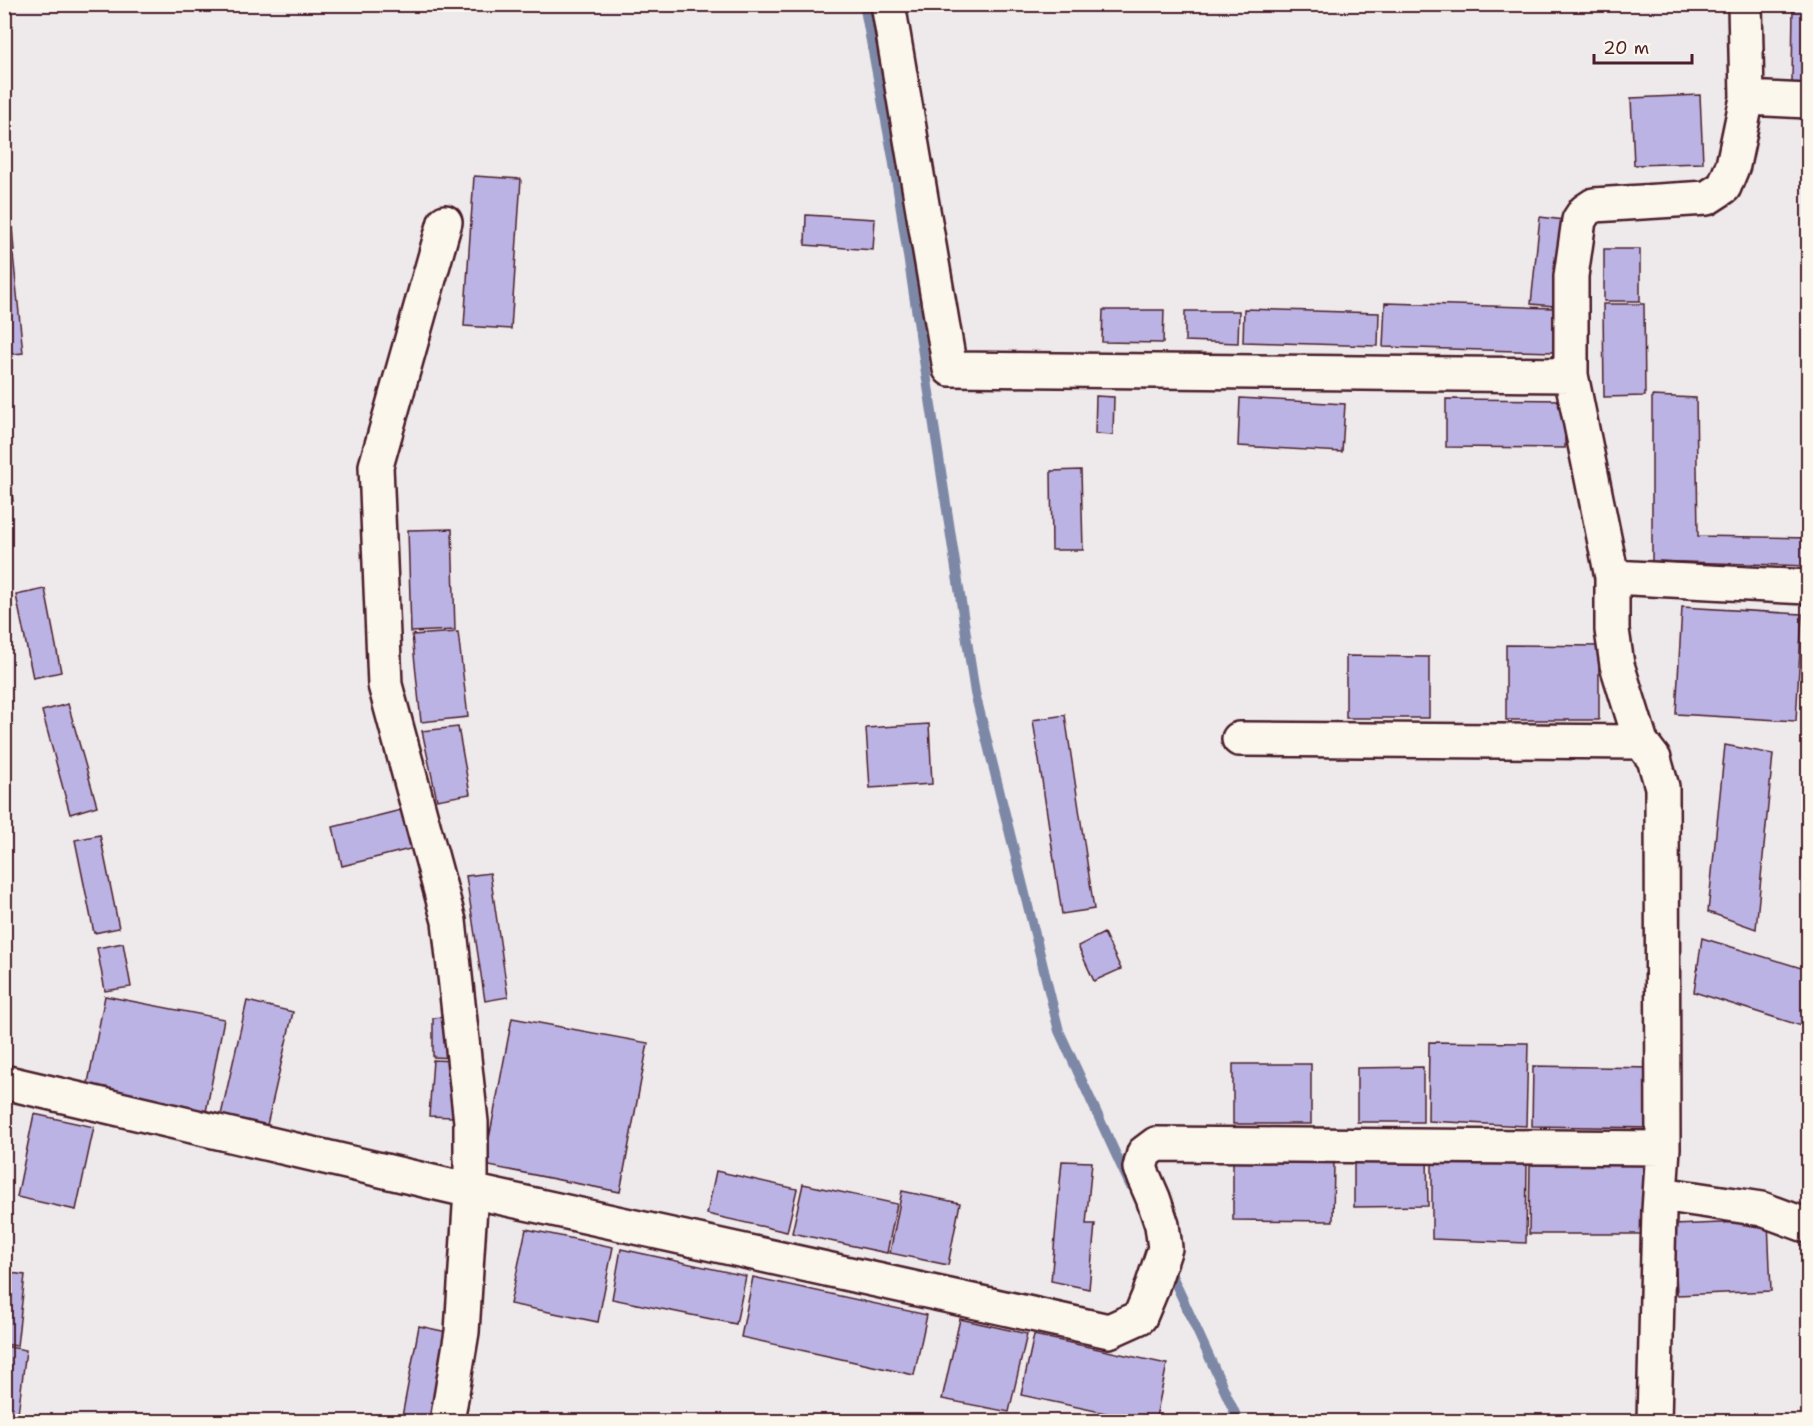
<svg xmlns="http://www.w3.org/2000/svg" width="1813" height="1426" viewBox="0 0 1813 1426" font-family="'Shantell Sans',sans-serif">
<rect width="100%" height="100%" fill="#eee9ea"/>
<filter id="ink" filterUnits="userSpaceOnUse"><feTurbulence type="fractalNoise" baseFrequency=".0167" numOctaves="2"/><feDisplacementMap in="SourceGraphic" scale="12" xChannelSelector="R" yChannelSelector="G"/><feConvolveMatrix kernelMatrix="1 2 1 2 8 2 1 2 1" color-interpolation-filters="sRGB"/></filter>
<g filter="url(#ink)">
<g fill="none" stroke-linecap="round" stroke-linejoin="round">
<!-- stream -->
<path stroke="#7d88a7" stroke-width="10" d="M864,4L893,158L975,693L1059,1031L1130,1185
M1168,1267L1239,1422"/>
</g>
<!-- building -->
<path fill="#bbb3e4" stroke="#4a1f2b" stroke-width="1.5" d="M668,4H712L669,11Z
M1793,4H1808V84H1792Z
M1700,95L1703,163L1634,165L1631,98Z
M4,173H7L14,250L4,251Z
M474,176L521,179L511,329L464,326Z
M806,215L875,219L873,250L805,245Z
M1540,217L1564,220L1555,306L1531,304Z
M1604,249H1640V301H1604Z
M13,254L23,353L4,355V255Z
M1385,303L1555,308L1554,352L1383,347Z
M1603,304H1644L1645,396L1604,397Z
M1244,309L1379,313L1378,346L1243,342Z
M1103,310H1164L1163,343L1102,342Z
M1185,311H1239L1238,343L1185,341Z
M1096,396L1114,397L1113,435L1095,434Z
M1652,396L1696,398L1698,536L1808,538V566L1652,561Z
M1240,398L1345,404L1342,452L1238,446Z
M1446,399L1565,400V448L1446,447Z
M4,421L13,501L4,502Z
M1081,470L1083,550H1052L1051,471Z
M452,529L455,630L411,632L408,530Z
M45,589L61,672L33,678L16,595Z
M1682,607L1802,614L1796,721L1676,714Z
M458,632L468,717L421,722L412,635Z
M1506,645L1599,646V720H1506Z
M1346,656L1429,657V718H1346Z
M68,704L97,806L70,814L42,711Z
M1065,715L1094,909L1062,914L1033,720Z
M929,724L932,784L870,788L866,728Z
M458,727L470,794L437,800L422,731Z
M1725,745L1773,754L1756,929L1708,912Z
M413,807L422,846L342,866L333,827Z
M100,835L119,928L94,933L75,840Z
M490,873L508,997L485,1001L466,876Z
M1104,933L1121,969L1094,981L1078,946Z
M1702,938L1808,970V1028L1694,992Z
M123,943L131,987L105,991L97,948Z
M105,996L224,1019L206,1112L87,1088Z
M247,1001L293,1012L267,1125L221,1115Z
M454,1016L455,1058L433,1057V1018Z
M512,1018L648,1043L620,1192L484,1165Z
M1429,1042L1528,1043L1526,1126L1428,1121Z
M433,1060L455,1061L452,1117L429,1116Z
M1233,1064H1311V1124H1233Z
M1533,1066L1654,1068V1128L1532,1126Z
M1423,1067V1122H1357V1068Z
M34,1114L94,1127L76,1210L17,1197Z
M1354,1158H1427L1428,1206L1354,1207Z
M1432,1158L1527,1163L1526,1243L1432,1239Z
M1233,1159L1334,1160L1333,1221L1233,1220Z
M1062,1161L1092,1162L1086,1224H1095L1089,1289L1051,1281Z
M1530,1163L1652,1165V1234H1529Z
M716,1171L797,1189L787,1232L707,1214Z
M803,1184L897,1204L887,1253L792,1233Z
M902,1191L960,1203L948,1265L890,1253Z
M1768,1221L1771,1291L1677,1295L1674,1225Z
M526,1229L613,1247L598,1322L510,1304Z
M621,1249L746,1276L736,1324L612,1299Z
M4,1272L25,1275L17,1346L4,1344Z
M753,1277L927,1315L914,1375L741,1337Z
M960,1319L1027,1334L1009,1412L942,1399Z
M419,1326L452,1333L434,1422H401Z
M1034,1335L1167,1364L1155,1422H1147L1021,1395Z
M4,1346L26,1350L17,1422H4Z"/>
<g fill="none" stroke-linecap="round" stroke-linejoin="round">
<defs>
<path id="minor" d="M888,4L950,369L1571,375
M1747,98L1808,101
M445,222L376,466L385,685L449,921L471,1122V1191L462,1332L447,1422
M1612,577L1808,587
M1239,739L1641,742
M4,1082L471,1191L1109,1331L1140,1317L1150,1293L1165,1248L1162,1225L1153,1198L1140,1168L1144,1153L1156,1144L1663,1148
M1661,1194L1762,1209L1808,1226
M1654,1422L1659,1211L1663,1148L1662,787L1654,759L1641,742L1617,665L1612,630V577L1571,375V276L1579,220L1585,211L1594,205L1707,198L1724,187L1733,165L1747,98L1745,4"/>
</defs>
<!-- minor casing -->
<use href="#minor" stroke="#4a1f2b" stroke-width="38"/>
<!-- minor -->
<use href="#minor" stroke="#fbf7ec" stroke-width="33"/>
</g>
</g>
<!-- margin -->
<rect width="1813" height="1426" fill="none" stroke="#fbf7ec" stroke-width="24"/>
<rect x="12" y="12" width="1789" height="1402" fill="none" stroke="#4a1f2b" stroke-width="2" filter="url(#ink)"/>
<!-- scale -->
<path d="M1594 54v9h98v-9" fill="none" stroke="#4a1f2b" stroke-width="3"/>
<text x="1603" y="54" font-size="18" fill="#4a1f2b" stroke="#fbf7ec" stroke-width="4.5" paint-order="stroke">20 m</text>
</svg>
